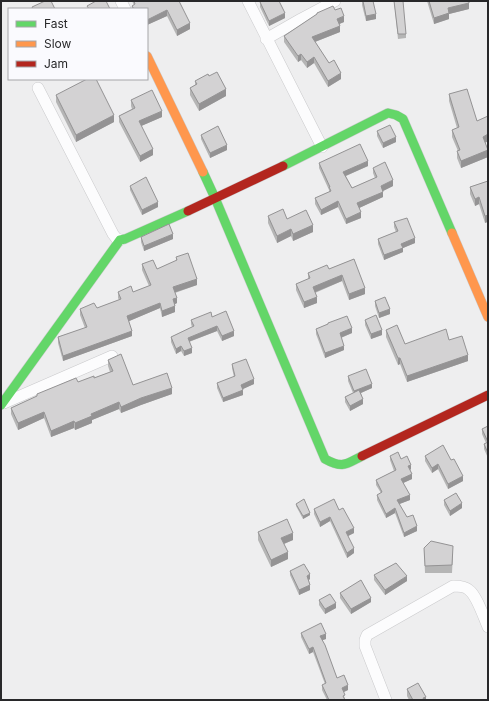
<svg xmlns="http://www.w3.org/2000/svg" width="489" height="701" viewBox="0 0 489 701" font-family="Inter,sans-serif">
<rect width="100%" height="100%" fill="#eeeeef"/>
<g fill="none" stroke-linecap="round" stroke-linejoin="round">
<defs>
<path id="street" d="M121,1L125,9
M248,1L322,147
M266,39L301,19L335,1
M38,88L113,234L116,238L120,240
M4,403L112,356
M386,700L365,646V640L367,635L453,586C458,586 465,586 469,590C477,596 484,618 488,627"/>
<path id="fast" d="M283,166L388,113L396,115L403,119L452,233
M203,172L215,198L325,459C343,469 346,464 362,456
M1,405L120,240L125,239L188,211"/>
<path id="slow" d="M147,56L203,172
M452,233L488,317"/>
<path id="jam" d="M188,211L283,166
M362,456L488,395"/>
</defs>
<!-- street casing -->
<use href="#street" stroke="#cacacc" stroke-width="12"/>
<!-- fast casing -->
<use href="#fast" stroke="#cacacc" stroke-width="10"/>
<!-- slow casing -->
<use href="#slow" stroke="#cacacc" stroke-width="10"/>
<!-- jam casing -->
<use href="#jam" stroke="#cacacc" stroke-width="10"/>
<!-- street -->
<use href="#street" stroke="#fcfcfd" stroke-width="11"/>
<!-- fast -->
<use href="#fast" stroke="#63d668" stroke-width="9"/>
<!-- slow -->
<use href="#slow" stroke="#ff974d" stroke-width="9"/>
<!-- jam -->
<use href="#jam" stroke="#b3261e" stroke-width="9"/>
</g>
<!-- wall -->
<path fill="#b5b5b5" d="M132,1H179L190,29L177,36L167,16L147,25V9H132V6L134,5Z
M362,1L376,19L366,21L362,5Z
M394,1L406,34V38L398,39Z
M427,1H469V9L449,14V19L434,24Z
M260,2L285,18L269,26L260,7Z
M335,10L344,22L339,24L340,32L315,42L329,63L341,79L328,87L314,63L307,68L301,60L298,62L284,42V36L317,14V13Z
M195,81L226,96L199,111L190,95V88L195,85Z
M449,94L477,121L488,116V141L485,143L488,157L461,168L457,158V151H458L452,137V130L457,128L449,101Z
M56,95L114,122L76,142L56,102Z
M131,100L162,117L141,126L153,155L140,162L119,122V116L132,109L131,106Z
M377,131L396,142L383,148L377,136Z
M201,135L227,150L210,158L201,139Z
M319,163L368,166L346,176L352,188L375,178L373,173V168L393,186L383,191V197L359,208L361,218L346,224L338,207L321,215L315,204V198L329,192V190L319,168Z
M488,181L485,223L479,204L475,206L470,194V187Z
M130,186L158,207L142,215L130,190Z
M268,216L287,219L313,232L293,241L291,236L277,243L268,223Z
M394,222L415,243L403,248V252L384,260L378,244V239L396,232L394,227Z
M141,237L173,239L144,251L141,242Z
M176,257L197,285L175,293L177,303L175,304V312L162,317L160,308L129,321L132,336L63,361L58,343V337L85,328L80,315V309L97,308L119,300L118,298V292H133L149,286L142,270V264L157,269L176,261Z
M354,259L365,294L349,300L342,281L315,293L317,303L304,308L296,290V284L308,279V273L329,269Z
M375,301L390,314L379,318L375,306Z
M212,317L234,336L222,341L217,331L189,342L192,353L184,356L181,351L176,354L171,342V337L192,327L191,324V320Z
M365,320L382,335L371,339L365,325Z
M328,323L352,333L341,338L344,350L325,358L316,334V329L328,324Z
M386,330L405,344L449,340L468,361L407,382L400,364L398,365L386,337Z
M108,360L133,385L172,394L141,405L121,413L119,409L92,420V423L75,430L74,428L51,437L44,418L18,430L11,414V408L37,396V394L94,378L110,372L108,366Z
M232,364L254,384L242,389L243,395L223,402L217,388V383L234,377L232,368Z
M348,376L372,388L361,393L363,404L350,411L345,402V397L353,393L348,381Z
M488,426V458L484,449V444L486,443L482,434V429Z
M390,456L401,459L411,469L410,470L412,479L403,483L410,500L399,504L407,517L417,531L404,537L395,513L386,518L377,500V495L381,493L376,485V480L394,471L390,460Z
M425,456L463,481L448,489L438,469L432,473L425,461Z
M444,500L462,508L450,516L444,505Z
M296,504L310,515L303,519L296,506Z
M314,509L339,510L354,533L348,536L354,553L347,558L330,521L320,527L314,514Z
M258,532L293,540L284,544L288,559L271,567L258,540Z
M424,548L453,554L452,573H425Z
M290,571L310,579L309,580L310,590L299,595L290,575Z
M374,575L407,581L385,595L374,580Z
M340,593L371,602L351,614L340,598Z
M319,600L336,608L325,614L319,605Z
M301,633L326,639L322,640L337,678L348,690L343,692L345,700H327L322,690V685L325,684L313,652L309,654L301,637Z
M407,689L426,700H409L407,696Z"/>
<!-- shaded-wall -->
<path fill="#949394" d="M469,3V9L449,14V19L434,24V18L448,8Z
M167,10V16L147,25V20Z
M285,13V18L269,26V21Z
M376,14V19L366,21V16Z
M344,16V22L337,25V19Z
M190,23V29L177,36V30Z
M340,26V32L312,43V37Z
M301,54V60L298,62V56Z
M314,57V63L307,68V62Z
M341,73V79L328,87V81Z
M226,89V96L199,111V104Z
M162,111V117L139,127V121Z
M114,115V122L76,142V135Z
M488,134V141L483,144V137Z
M396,137V142L383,148V143Z
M227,145V150L210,158V153Z
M153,149V155L140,162V156Z
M488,150V157L461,168V161Z
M368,161V166L343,177V172Z
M393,180V186L381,192V186Z
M383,192V197L357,209V203Z
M479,197V204L475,206V199Z
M338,201V207L321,215V210Z
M158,202V207L142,215V210Z
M361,212V218L346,224V219Z
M488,215V222L485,223V216Z
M313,225V232L293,241V234Z
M291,229V236L277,243V236Z
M173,234V239L144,251V246Z
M415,238V243L403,248V252L384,260V255L401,244Z
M342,275V281L313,293V287Z
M197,279V285L173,293V287Z
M365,288V294L349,300V294Z
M317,297V303L304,308V302Z
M177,298V303L173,305V299Z
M160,303V308L127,322V316Z
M175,306V312L162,317V311Z
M390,309V314L379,318V313Z
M217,326V331L188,342V338Z
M352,328V333L340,338V333Z
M382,330V335L371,339V334Z
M132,331V336L63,361V356Z
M234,331V336L222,341V336Z
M181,346V351L176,354V349Z
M344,346V350L325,358V353Z
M192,348V353L184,356V351Z
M468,355V361L407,382V376Z
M398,358H400V364L398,365Z
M254,379V384L241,390V385Z
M372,384V388L354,396V391Z
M172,388V394L141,405L121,413V407L141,398Z
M243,390V395L223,402V398Z
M363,399V404L350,411V406Z
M119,402V409L92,420V423L75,430V423L91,414Z
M44,412V418L18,430V423Z
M74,421V428L51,437V431Z
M438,464V469L432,473V468Z
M411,465V469L408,471V466Z
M412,474V479L401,484V479Z
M463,476V481L448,489V484Z
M410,495V500L397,505V500Z
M462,503V508L450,516V511Z
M395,508V513L386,518V514Z
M310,513V515L303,519V516Z
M330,517V521L320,527V522Z
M417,526V531L404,537V533Z
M354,528V533L346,537V532Z
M293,533V540L281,545V538Z
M354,548V553L347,558V553Z
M288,552V559L271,567V560Z
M310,574V579L307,581V576Z
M407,576V581L385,595V590Z
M310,585V590L299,595V590Z
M371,598V602L351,614V609Z
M336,603V608L325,614V609Z
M326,634V639L320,641V636Z
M313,647V652L309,654V649Z
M348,685V690L342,693V688Z
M426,697V700H423V698Z"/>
<!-- building -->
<path fill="#d3d2d3" stroke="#949394" d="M45,1H51L55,9H33L32,7Z
M96,1H106L110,9H89L87,6Z
M134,1H179L190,23L177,30L167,10L147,20V9H134L132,6L135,4Z
M263,1H279L285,13L269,21L260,2Z
M363,1H373L376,14L366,16Z
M394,1H403L406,34H398Z
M429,1H469V3L448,8L449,13L434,18Z
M333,6L335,10L341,8L344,16L337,19L340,26L312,37L329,63L334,60L341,73L328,81L314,57L307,62L301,54L298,56L284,36L317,14V13Z
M217,72L226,89L199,104L190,88L197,84L195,81L208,74L209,76Z
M87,79H96L114,115L76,135L56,95Z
M467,89L477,121L488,116V134L483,137L488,150L461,161L457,151L460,150L452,130L459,127L449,94Z
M152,90L162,111L139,121L153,149L140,156L119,116L135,108L131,100Z
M390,125L396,137L383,143L377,131Z
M218,126L227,145L210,153L201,135Z
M360,144L368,161L343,172L352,188L377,177L373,168L385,162L393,180L381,186L383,192L357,203L361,212L346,219L338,201L321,210L315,198L331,191L329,187H330L319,163Z
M146,177L158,202L142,210L130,186Z
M488,181V215L485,216L479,197L475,199L470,187Z
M283,209L287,219L306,210L313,225L293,234L291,229L277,236L268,216Z
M407,218L415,238L401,244L403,248L384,255L378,239L398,231L394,222Z
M169,224L173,234L144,246L141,237Z
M188,253L197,279L173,287L177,298L173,299L175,306L162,311L160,303L127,316L132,331L63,356L58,337L87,327L80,309L94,303L97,308L121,299L118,292L131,286L133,292L151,285L142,264L153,260L157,269L177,260L176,257Z
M354,259L365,288L349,294L342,275L313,287L317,297L304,302L296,284L310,278L308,273L327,265L329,269Z
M385,297L390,309L379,313L375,301Z
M226,311L234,331L222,336L217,326L188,338L192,348L184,351L181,346L176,349L171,337L194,326L191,320L211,312L212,317Z
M376,315L382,330L371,334L365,320Z
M347,316L352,328L340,333L344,346L325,353L316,329L328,324V323Z
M397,325L405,344L446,329L449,340L462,336L468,355L407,376L400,358H398L386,330Z
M121,354L133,385L167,373L172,388L141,398L121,407L119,402L91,414L92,416L75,423L74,421L51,431L44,412L18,423L11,408L37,396V394L76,378L78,382L94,376V378L113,371L108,360Z
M246,359L254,379L241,385L243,390L223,398L217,383L235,376L232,364Z
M366,369L372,384L354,391L348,376Z
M359,390L363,399L350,406L345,397Z
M488,426V442L482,429Z
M488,442V453L484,444Z
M443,445L451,460L454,459L463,476L448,484L438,464L432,468L425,456Z
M398,452L401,459L407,456L411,465L408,466L412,474L401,479L410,495L397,500L407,517L413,515L417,526L404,533L395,508L386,514L377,495L382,492L376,480L396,470L390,456Z
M456,493L462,503L450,511L444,500Z
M304,499L310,513L303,516L296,504Z
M334,499L339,510L343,508L354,528L346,532L354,548L347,553L330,517L320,522L314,509Z
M287,519L293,533L281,538L288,552L271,560L258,532Z
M431,541L453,546L452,565L425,566L424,548Z
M396,563L407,576L385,590L374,575Z
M304,564L310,574L307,576L310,585L299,590L290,571Z
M361,580L371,598L351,609L340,593Z
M330,594L336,603L325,609L319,600Z
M321,623L326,634L320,636L325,645L337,678L344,675L348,685L342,688L345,695L343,696L345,700H329L322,685L326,683L313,647L309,649L301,633Z
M418,683L426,697L423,698L424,700H413L407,689Z"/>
<!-- border -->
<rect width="489" height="701" fill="none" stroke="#28282a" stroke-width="4"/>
<!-- legend -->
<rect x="8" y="8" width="140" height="72" fill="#fafafe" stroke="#a6a6a9"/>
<rect x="16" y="21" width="20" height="6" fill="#63d668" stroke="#a6a6a9"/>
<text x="44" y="28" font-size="12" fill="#28282a">Fast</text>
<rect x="16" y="41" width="20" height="6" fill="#ff974d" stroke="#a6a6a9"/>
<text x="44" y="48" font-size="12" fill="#28282a">Slow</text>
<rect x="16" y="61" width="20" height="6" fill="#b3261e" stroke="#a6a6a9"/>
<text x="44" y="68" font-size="12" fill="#28282a">Jam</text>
</svg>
